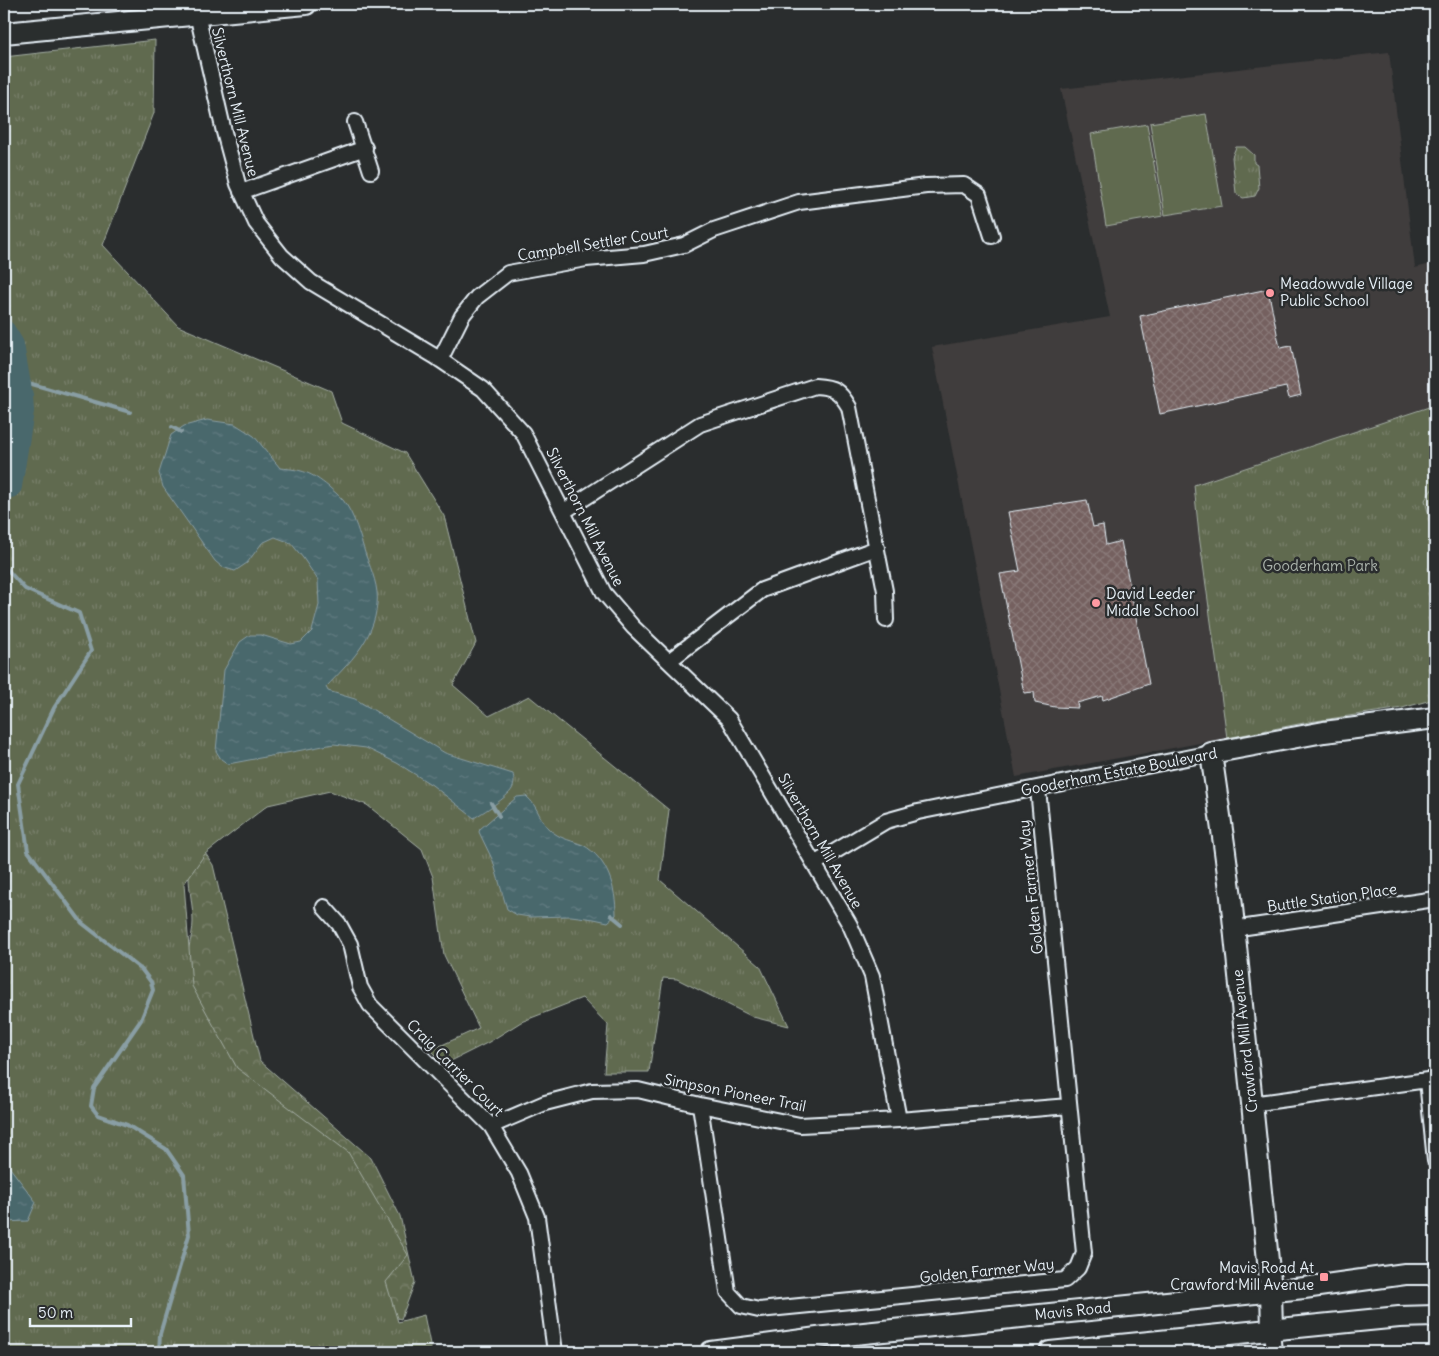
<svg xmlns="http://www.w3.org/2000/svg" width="1439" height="1356" viewBox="0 0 1439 1356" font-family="Delius,sans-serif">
<defs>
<pattern id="forest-crowns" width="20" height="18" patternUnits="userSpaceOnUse" patternTransform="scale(1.25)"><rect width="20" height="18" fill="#616a50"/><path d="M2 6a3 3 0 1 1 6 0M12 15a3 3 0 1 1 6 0" fill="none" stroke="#78806a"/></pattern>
<pattern id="park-tufts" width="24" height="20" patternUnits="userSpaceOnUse" patternTransform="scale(1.25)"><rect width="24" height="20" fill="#616a50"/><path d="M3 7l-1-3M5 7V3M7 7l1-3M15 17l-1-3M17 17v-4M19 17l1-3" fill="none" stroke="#78806a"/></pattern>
<pattern id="water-ripples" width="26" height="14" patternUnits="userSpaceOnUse" patternTransform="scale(1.25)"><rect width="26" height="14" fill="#49676c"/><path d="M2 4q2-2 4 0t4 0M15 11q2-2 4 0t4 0" fill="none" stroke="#637d82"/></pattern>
<pattern id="building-cross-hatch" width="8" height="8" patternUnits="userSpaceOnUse" patternTransform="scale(1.25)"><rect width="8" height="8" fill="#74615f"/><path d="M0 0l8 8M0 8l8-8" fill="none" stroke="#887877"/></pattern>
</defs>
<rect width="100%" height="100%" fill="#2a2d2e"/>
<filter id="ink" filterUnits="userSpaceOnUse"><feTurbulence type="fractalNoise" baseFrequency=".02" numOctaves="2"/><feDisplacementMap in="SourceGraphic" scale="10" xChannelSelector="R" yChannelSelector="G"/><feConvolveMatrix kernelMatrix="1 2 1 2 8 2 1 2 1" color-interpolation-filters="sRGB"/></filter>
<g filter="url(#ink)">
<!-- built -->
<path fill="#403d3d" d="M1389,52L1415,268L1435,263V405L1194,485L1199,535L1227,738L1016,777L932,347L1110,317L1061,89Z"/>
<!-- forest -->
<path fill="url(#forest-crowns)" stroke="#a4aea4" d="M198,842L213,865L260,1061L371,1158L400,1216L415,1282L401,1319L351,1307L181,976C185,961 193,936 193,922C193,892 181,871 198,842Z"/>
<!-- park -->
<path fill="url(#park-tufts)" stroke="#a4aea4" d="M155,40L154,113L103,245L178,326L331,391L342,423L405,453L444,516L476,643L453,685L489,716L529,696L669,810L660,880L760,966L789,1026L753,1017L677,979L663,978L649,1072H604L608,1025L582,998L521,1022L489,1042L445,1064L431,1050L479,1028L444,955L433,877L422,849L367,805L330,791L268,805L205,854L184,884L192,986L237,1068L348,1152L408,1255L386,1282L398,1322L424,1315L431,1349L195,1352H4V57Z
M1236,147H1245L1254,155V163L1257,165L1259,188L1255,196L1243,198L1236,193L1232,157Z
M1435,405V699L1402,708L1309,722L1227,738L1199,535L1194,485Z"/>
<!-- pitch -->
<path fill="#616a50" stroke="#a4aea4" d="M1206,114L1222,206L1165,215L1150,123Z
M1147,124L1163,216L1106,226L1091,134Z
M1435,485V540L1425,500Z"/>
<!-- water -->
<path fill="url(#water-ripples)" stroke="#899ea4" d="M207,420L235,424L254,436L280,468C304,470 310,472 329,487C333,491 339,495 343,500C355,515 360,537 366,556C372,571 379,588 377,604C374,640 349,663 326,687L328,691L355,699L445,753L513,774C514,778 515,784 512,789C508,797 482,813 474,818L432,785L397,763L366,748L334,744L228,764L221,759L216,751L224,670L240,642L250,635H261L291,644L301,642L312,631L319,605L318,580L303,558L291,543L275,537L262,543L247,563L235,571L222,567L215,561L163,487L159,473L171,435L184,426Z
M526,796C539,806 540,825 554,833C562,839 573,841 583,845C608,859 616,888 616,915L608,922L594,919L571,916L530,917L517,915L507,909L493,861L479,832L480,829L517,797Z
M4,1160L36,1202L28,1221L4,1222Z"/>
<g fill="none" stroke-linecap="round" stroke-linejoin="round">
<!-- stream -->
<path stroke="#899ea4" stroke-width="4" d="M18,380L130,412
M172,427L181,432
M4,522L10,486
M4,566L25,589L79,613L91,651L54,708L18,784L28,851L82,923L142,970L151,982L153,990L141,1020L94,1088L91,1106L98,1115L127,1125L166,1149L184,1175L189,1235L160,1334L159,1352
M491,803L499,816
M611,915L622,924"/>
<!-- river -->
<path stroke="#49676c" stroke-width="24" d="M4,332L12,345L21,396L22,411L10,486"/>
</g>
<!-- building -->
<path fill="url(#building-cross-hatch)" stroke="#e8f1f8" d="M1268,289L1280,348L1291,346L1301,395L1289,398L1286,387L1160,414L1140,316Z
M1087,500L1093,527L1103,525L1106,545L1121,541L1149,684L1103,700L1102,696L1077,703L1078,708L1055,707L1035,703L1034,692L1024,693L1000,574L1020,571L1008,512Z"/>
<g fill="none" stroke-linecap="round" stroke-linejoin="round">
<defs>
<path id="street" d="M197,14L224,132L238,184L256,223L282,256L311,282L436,357L483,389L523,433L604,593L633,627L729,719L850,925L872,976L899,1120
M355,122L371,171
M241,192L365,148
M440,360L462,316L477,297L508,273L586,259L644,254L684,245L714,230L799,202L926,186L964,185L979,195L992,236
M563,512L700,424L815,386C834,387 839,390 849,407L885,591L886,620
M669,661L762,590L877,548
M814,864L886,821L918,812L1211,753
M324,907L339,924L350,944L360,987L370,1005L491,1126L519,1173L537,1217L555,1352
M1233,929L1435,899
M1427,1080L1435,1161
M1251,1104L1435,1079
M700,1105L728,1292L741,1306L759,1310L1065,1280L1078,1268L1084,1253L1038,789
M491,1126L545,1103L592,1091L638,1090L700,1105L800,1125L899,1120L1069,1106
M1272,1330L1274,1352"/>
<path id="secondary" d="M4,33L306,4
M1272,1330L1271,1290L1231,897L1224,844L1211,753L1324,732L1435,718
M711,1352L825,1337L1304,1288L1405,1274H1435
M1050,1352L1399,1317L1435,1316"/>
</defs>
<!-- street casing -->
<use href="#street" stroke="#e8f1f8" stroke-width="18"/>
<!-- secondary casing -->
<use href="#secondary" stroke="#e8f1f8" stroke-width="24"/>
<!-- street -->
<use href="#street" stroke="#2a2d2e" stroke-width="14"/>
<!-- secondary -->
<use href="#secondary" stroke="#2a2d2e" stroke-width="20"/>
</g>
</g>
<!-- markers -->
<g fill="#ff9aa2" stroke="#2a2d2e" stroke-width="2">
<circle cx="1270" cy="293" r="5"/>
<circle cx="1096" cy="603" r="5"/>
<rect x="1319" y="1272" width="10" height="10" rx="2.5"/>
</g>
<g text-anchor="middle" stroke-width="5" stroke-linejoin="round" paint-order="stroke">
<!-- street labels -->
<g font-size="15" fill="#e8f1f8" stroke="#2a2d2e">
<text transform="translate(235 102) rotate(76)" y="5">Silverthorn Mill Avenue</text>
<text transform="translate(593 244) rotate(-9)" y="5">Campbell Settler Court</text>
<text transform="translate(585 517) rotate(63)" y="5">Silverthorn Mill Avenue</text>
<text transform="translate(1119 772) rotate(-11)" y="5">Gooderham Estate Boulevard</text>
<text transform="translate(820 841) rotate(60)" y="5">Silverthorn Mill Avenue</text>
<text transform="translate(1031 887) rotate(-96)" y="5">Golden Farmer Way</text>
<text transform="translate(1332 898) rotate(-8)" y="5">Buttle Station Place</text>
<text transform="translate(1245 1041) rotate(-96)" y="5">Crawford Mill Avenue</text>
<text transform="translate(455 1068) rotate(45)" y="5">Craig Carrier Court</text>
<text transform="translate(735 1093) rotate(11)" y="5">Simpson Pioneer Trail</text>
<text transform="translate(987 1271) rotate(-6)" y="5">Golden Farmer Way</text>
<text transform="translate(1073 1311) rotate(-6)" y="5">Mavis Road</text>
</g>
<!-- poi labels -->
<g font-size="15" fill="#e8f1f8" stroke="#2a2d2e" text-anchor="start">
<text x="1280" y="289">Meadowvale Village<tspan x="1280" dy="17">Public School</tspan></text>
<text x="1106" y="599">David Leeder<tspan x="1106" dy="17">Middle School</tspan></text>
<text x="1314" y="1273" text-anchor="end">Mavis Road At<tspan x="1314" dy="17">Crawford Mill Avenue</tspan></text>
</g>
<!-- park labels -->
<g font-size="15" fill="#abb4ac" stroke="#2a2d2e">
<text x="1320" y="571">Gooderham Park</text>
</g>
</g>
<!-- margin -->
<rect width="1439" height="1356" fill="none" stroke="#2a2d2e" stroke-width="20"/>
<rect x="10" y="10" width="1419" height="1336" fill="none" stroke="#e8f1f8" stroke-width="2" filter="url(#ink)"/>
<!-- scale -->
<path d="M30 1318v8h101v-8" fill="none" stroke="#e8f1f8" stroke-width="2.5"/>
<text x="38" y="1318" font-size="15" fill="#e8f1f8" stroke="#2a2d2e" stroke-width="4" paint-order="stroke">50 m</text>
</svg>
